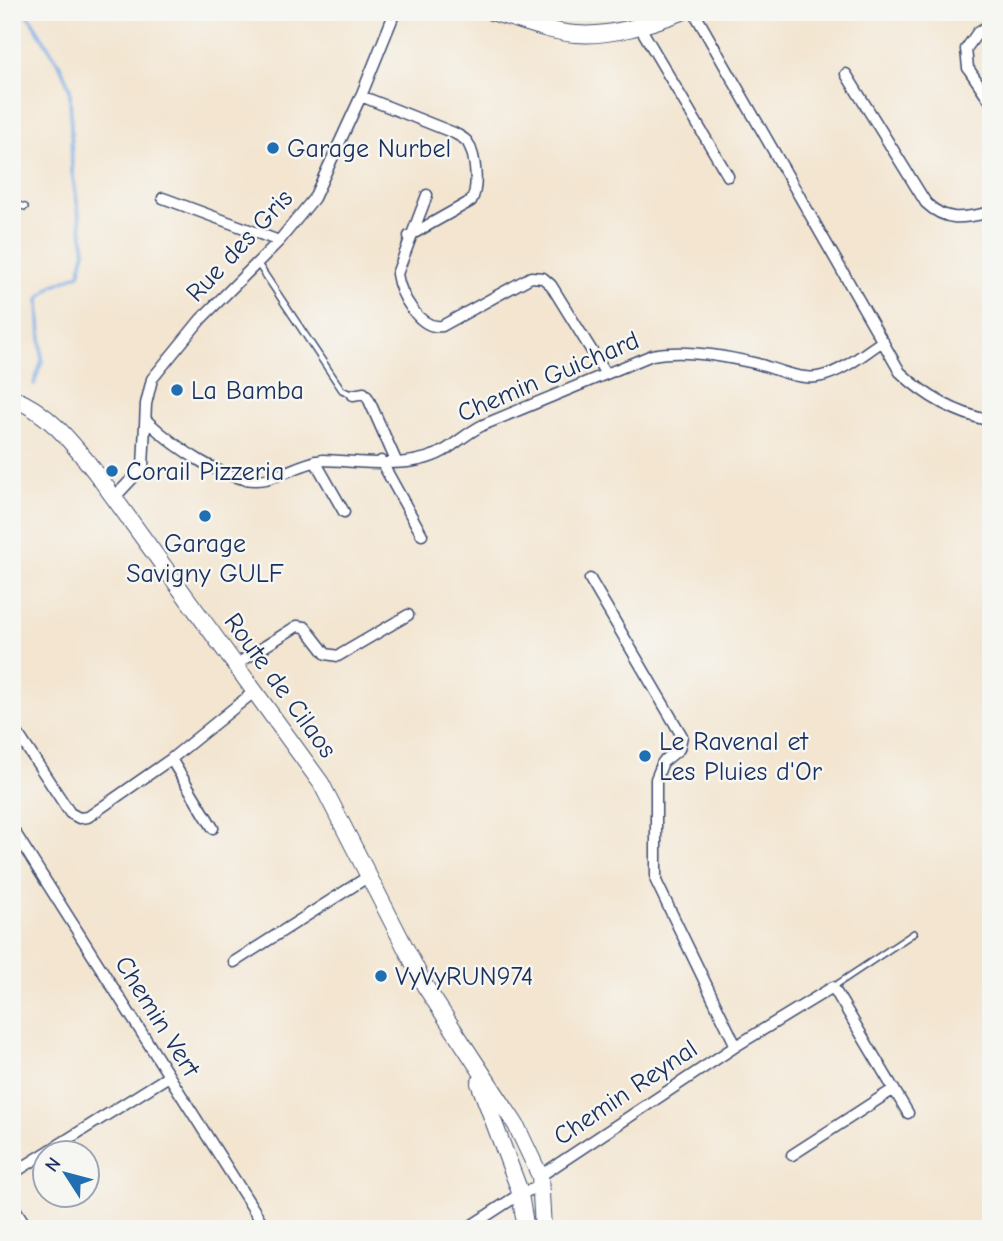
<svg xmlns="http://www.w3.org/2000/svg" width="1003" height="1241" viewBox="0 0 1003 1241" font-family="'Comic Neue',sans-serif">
<rect width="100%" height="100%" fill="#f6f6f2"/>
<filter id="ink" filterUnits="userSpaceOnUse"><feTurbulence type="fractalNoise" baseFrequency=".0143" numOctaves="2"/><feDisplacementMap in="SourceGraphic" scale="14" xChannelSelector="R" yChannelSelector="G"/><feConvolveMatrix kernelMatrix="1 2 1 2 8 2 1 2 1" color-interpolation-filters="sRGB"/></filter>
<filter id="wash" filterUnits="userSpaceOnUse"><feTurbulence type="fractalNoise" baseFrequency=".00686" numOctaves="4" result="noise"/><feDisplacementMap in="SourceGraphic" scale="28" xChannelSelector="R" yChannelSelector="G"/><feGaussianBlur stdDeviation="1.57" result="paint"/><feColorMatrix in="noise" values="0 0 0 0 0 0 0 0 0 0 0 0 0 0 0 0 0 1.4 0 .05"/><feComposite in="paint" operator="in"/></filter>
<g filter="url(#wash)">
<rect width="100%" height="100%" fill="#f3e5d0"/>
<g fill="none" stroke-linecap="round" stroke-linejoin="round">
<!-- stream -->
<path stroke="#79ace5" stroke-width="3.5" d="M26,12L61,67L70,89L72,171L85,251L79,274L52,286L39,299L42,361L34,384
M12,500L19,452"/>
</g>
</g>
<g filter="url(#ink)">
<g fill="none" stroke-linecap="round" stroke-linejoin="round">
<defs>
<path id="lane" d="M12,203L25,207
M258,264L342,390L353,395
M833,987L914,933"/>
<path id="street" d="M694,12L900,372C926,397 955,413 991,421
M991,24L978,32L966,49L968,68L991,102
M640,27L728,176
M846,74L926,203C947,223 964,218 991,212
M361,96L454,133C459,136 465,138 468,143C476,157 479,188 471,201L409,236
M427,195L397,274C400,294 419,330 442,326L531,277L543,278L551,285L606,374
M163,198L279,241
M353,395L364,393L368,398L396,461
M147,421C173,445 228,487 266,479C286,474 302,463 323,460C361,461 413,471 447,449C459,441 469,432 483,425L652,355C683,349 724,356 754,363C776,368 800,382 822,376C844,371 864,353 883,341
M315,461L344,512
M381,461L422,535
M114,498L143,467L146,404L152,379L201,319L279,241L314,198L361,96L395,12
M590,579L682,736L679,749L663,762L656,779V881L736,1046
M237,664L297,626L305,627L326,654L338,656L408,615
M12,725L70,813L79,818L88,817L171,759L255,691
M171,759L213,828
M12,828L266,1229
M234,962L369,876
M792,1155L894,1089
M12,1174L169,1076
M540,1176L736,1046L833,987L908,1113
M12,1204L28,1229
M466,1229L520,1194L541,1186"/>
<path id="secondary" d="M491,12C518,19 548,32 576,34C612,37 648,24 682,12
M12,398C48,411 73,444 96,473L321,783L425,986L516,1125L540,1176L543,1229
M479,1083L519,1189L526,1229"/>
</defs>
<!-- lane casing -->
<use href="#lane" stroke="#3b4a6f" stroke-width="8"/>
<!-- street casing -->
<use href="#street" stroke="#3b4a6f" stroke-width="13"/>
<!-- secondary casing -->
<use href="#secondary" stroke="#3b4a6f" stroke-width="18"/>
<!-- lane -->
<use href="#lane" stroke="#fff" stroke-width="5"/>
<!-- street -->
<use href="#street" stroke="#fff" stroke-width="10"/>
<!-- secondary -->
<use href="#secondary" stroke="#fff" stroke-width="16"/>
</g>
</g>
<!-- markers -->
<g fill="#1f6fb2" stroke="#f6f6f2" stroke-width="2.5">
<circle cx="273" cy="148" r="7"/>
<circle cx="177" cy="390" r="7"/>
<circle cx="112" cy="471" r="7"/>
<circle cx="205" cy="516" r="7"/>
<circle cx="645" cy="756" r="7"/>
<circle cx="381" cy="976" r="7"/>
</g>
<g text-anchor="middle" stroke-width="5" stroke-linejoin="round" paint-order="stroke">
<!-- poi labels -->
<g font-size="26" fill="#1b2f5e" stroke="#f6f6f2" text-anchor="start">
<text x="287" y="157">Garage Nurbel</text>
<text x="191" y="399">La Bamba</text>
<text x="126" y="480">Corail Pizzeria</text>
<text x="205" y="552" text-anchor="middle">Garage<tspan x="205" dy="30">Savigny GULF</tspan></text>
<text x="659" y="750">Le Ravenal et<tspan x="659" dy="30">Les Pluies d'Or</tspan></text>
<text x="395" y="985">VyVyRUN974</text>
</g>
<!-- street labels -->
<g font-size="26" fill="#1b2f5e" stroke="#f6f6f2">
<text transform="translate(239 245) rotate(-47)" y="9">Rue des Gris</text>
<text transform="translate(548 376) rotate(-23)" y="9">Chemin Guichard</text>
<text transform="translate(281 685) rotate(54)" y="9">Route de Cilaos</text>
<text transform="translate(158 1016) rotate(58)" y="9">Chemin Vert</text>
<text transform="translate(625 1092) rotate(-34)" y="9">Chemin Reynal</text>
</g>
</g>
<!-- margin -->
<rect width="1003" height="1241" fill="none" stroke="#f6f6f2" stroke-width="42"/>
<!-- north arrow -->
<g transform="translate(66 1174) rotate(306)"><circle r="33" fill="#f6f6f2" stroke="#9ea6b7" stroke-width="2"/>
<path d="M0-5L12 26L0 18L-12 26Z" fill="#1f6fb2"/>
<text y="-10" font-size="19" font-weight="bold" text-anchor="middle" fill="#1b2f5e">N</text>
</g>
</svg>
